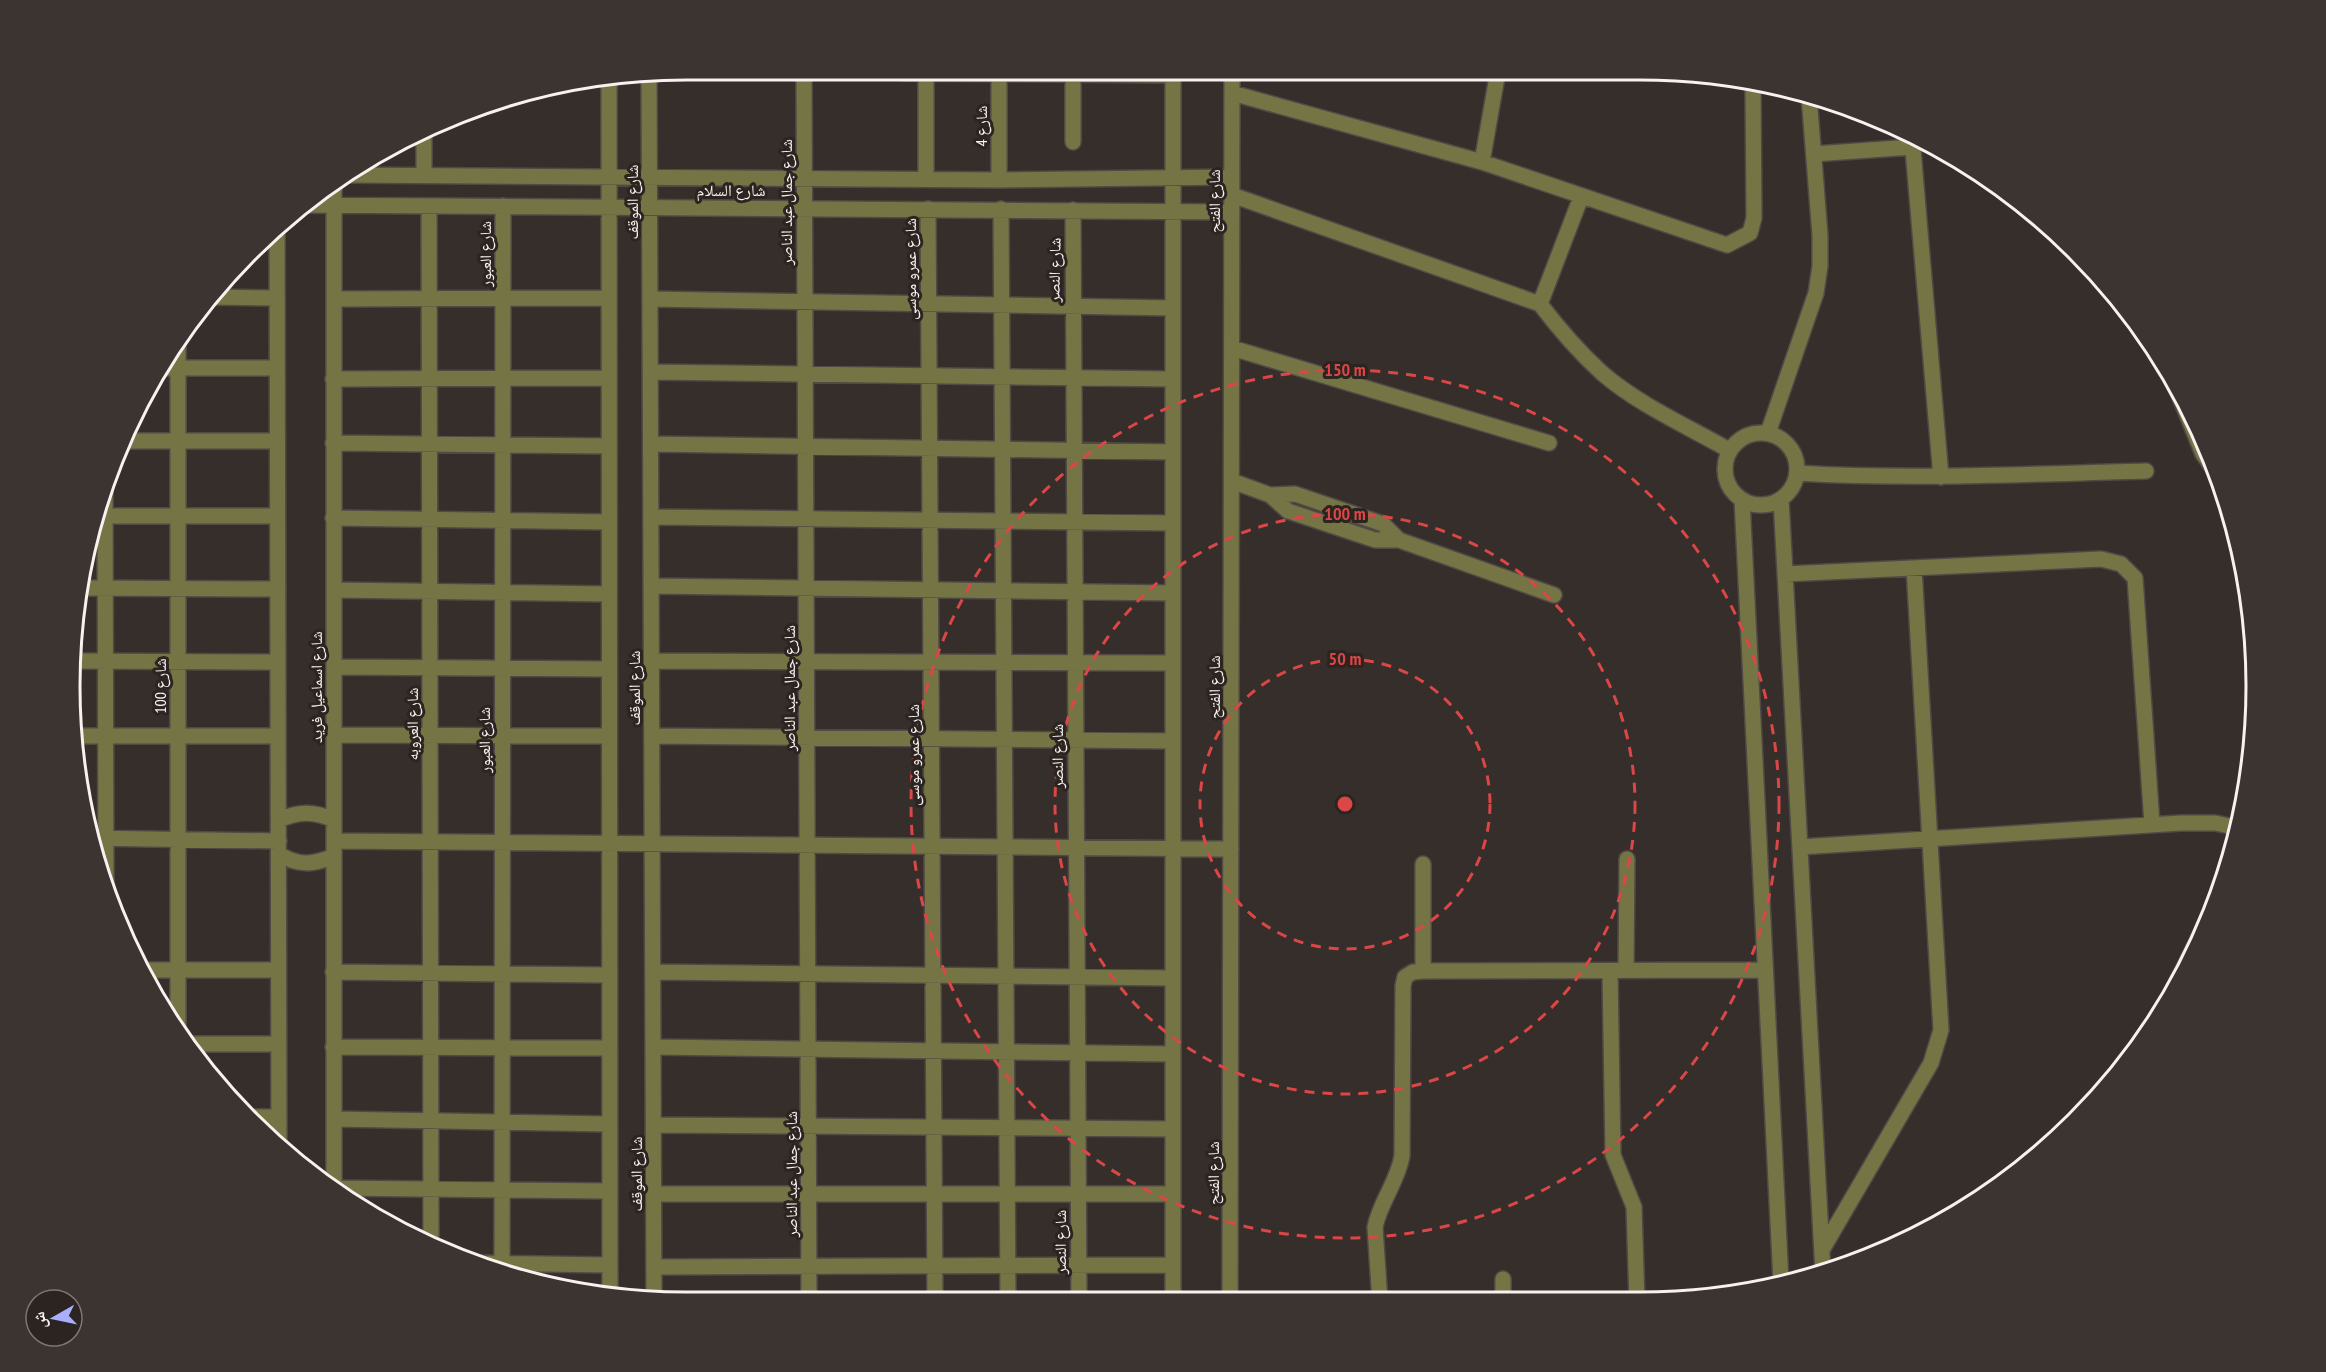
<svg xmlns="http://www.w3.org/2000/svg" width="2326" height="1372" viewBox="0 0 2326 1372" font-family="'PT Sans Narrow','Noto Naskh Arabic',sans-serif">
<rect width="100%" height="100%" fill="#352e2a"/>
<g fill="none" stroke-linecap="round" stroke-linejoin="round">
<defs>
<path id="street" d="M1173,72V1302
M904,73L1173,75
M926,73V179
M609,74L610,1295
M649,74L654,1302
M804,74L809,1302
M1232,93L1482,162L1727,245L1750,233L1754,218L1753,85
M1912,138L1941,477
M1073,142V73
M1814,154L1912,147
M1482,162L1498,71
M345,175L999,180L1232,177
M424,175V128
M999,180V73
M334,182V1192
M1232,195L1540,304C1559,329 1579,352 1602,373C1639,405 1687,426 1729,450
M301,205L1232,212
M429,206L431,1242
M928,209L935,1302
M1001,209L1008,1302
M1073,210L1079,1302
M277,226L279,1149
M211,297L277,298
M334,299L607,298
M650,299L1173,308
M1540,304L1581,197
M178,338V1034
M1232,348L1549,443
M159,368H277
M651,372L1173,379
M333,379L608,378
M2175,385L2203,454L2218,475
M1725 469a36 36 0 1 1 72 0a36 36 0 1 1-72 0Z
M1768,433L1816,293L1820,266V235L1809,96
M122,441H277
M333,443L608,446
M651,444L1173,452
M1797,473C1913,480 2030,474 2146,471
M1232,481L1270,495L1288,511L1375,540H1399L1554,595
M105,486L106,895
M1270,495L1295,494L1383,524L1399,540
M1781,499L1823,1273
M1742,500L1781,1282
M94,516H277
M651,517L1173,523
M333,518L608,522
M1785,574L2101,559L2121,564L2135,578L2152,824
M651,586L1173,593
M82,588L278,589
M334,590L608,594
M72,661L278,662
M652,661L1173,663
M334,667L608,669
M334,735L609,736
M74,736H278
M652,736L1173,741
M279,820C299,811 314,811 334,820
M89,838L279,841
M334,841L1231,849
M1800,847L2181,823H2215L2239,828
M279,854C298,866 313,865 334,856
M140,970H278
M1626,970L1627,859
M1423,971V864
M1610,971L1613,1155L1634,1207L1637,1302
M333,972L609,975
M653,972L1173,978
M2168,1000L2216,903
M185,1044H278
M333,1047L609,1048
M653,1047L1173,1054
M248,1117H279
M334,1119L609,1124
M654,1125L1173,1129
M334,1188L609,1191
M654,1194H1173
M1822,1250L1931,1063L1941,1030L1914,568
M472,1263L609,1265
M654,1267L1173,1265
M502,1273L503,206
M1503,1279V1302
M1230,1302L1232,72
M1380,1302L1375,1227C1380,1202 1398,1181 1402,1156L1403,986L1405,977L1413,972L1423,971L1765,970"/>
</defs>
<!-- street casing -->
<use href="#street" stroke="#504946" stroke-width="18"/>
<!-- street -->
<use href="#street" stroke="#747444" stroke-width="15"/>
</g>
<!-- distance rings -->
<g fill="none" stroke="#db4646" stroke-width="3" stroke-dasharray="10 8">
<circle cx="1345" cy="804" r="145"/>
<circle cx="1345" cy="804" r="290"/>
<circle cx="1345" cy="804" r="434"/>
</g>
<g text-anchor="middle" stroke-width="6" stroke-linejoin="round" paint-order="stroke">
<!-- street labels -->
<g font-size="16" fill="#f7f2f0" stroke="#2b2420">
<text transform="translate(981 126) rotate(-90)" y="6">شارع 4</text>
<text x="731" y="196">شارع السلام</text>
<text transform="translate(1214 201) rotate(-90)" y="6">شارع الفتح</text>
<text transform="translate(632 202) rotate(-90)" y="6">شارع الموقف</text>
<text transform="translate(786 202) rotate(-90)" y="6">شارع جمال عبد الناصر</text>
<text transform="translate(485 254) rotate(-90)" y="6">شارع العبور</text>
<text transform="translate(910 269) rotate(-90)" y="6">شارع عمرو موسى</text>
<text transform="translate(1054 270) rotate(-89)" y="6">شارع النصر</text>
<text transform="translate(160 686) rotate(-90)" y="6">شارع 100</text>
<text transform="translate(316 687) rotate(-90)" y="6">شارع اسماعيل فريد</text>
<text transform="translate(1214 687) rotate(-90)" y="6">شارع الفتح</text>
<text transform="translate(634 688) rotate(-90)" y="6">شارع الموقف</text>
<text transform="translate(789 688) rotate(-90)" y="6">شارع جمال عبد الناصر</text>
<text transform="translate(412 724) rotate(-90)" y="6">شارع العروبه</text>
<text transform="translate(484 740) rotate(-90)" y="6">شارع العبور</text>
<text transform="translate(913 755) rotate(-90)" y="6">شارع عمرو موسى</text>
<text transform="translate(1057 756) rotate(-90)" y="6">شارع النصر</text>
<text transform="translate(1213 1173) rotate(-90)" y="6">شارع الفتح</text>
<text transform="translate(636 1174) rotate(-90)" y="6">شارع الموقف</text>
<text transform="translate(791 1174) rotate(-90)" y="6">شارع جمال عبد الناصر</text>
<text transform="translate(1060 1242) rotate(-90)" y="6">شارع النصر</text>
</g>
</g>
<!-- crop -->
<path d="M0 0H2326V1372H0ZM686 80H1640A606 606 0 0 1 2246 686V686A606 606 0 0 1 1640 1292H686A606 606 0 0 1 80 686V686A606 606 0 0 1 686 80Z" fill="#3b3431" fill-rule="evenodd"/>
<path fill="none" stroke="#f7f2f0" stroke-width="3" d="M686 80H1640A606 606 0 0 1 2246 686V686A606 606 0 0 1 1640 1292H686A606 606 0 0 1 80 686V686A606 606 0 0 1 686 80Z"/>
<circle cx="1345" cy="804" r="9" fill="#db4646" stroke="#2b2420" stroke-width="3"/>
<g font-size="18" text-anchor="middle" font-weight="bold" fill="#db4646" stroke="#2b2420" stroke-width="6" stroke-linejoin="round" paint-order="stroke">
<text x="1345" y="376">150 m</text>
<text x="1345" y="520">100 m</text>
<text x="1345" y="665">50 m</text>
</g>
<!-- north arrow -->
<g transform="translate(54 1318) rotate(261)"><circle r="28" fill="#2b2420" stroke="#7d7673" stroke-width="1.5"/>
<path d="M0-4.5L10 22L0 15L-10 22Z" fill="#aaaffb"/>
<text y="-9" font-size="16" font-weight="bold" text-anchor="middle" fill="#f7f2f0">ش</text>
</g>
</svg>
